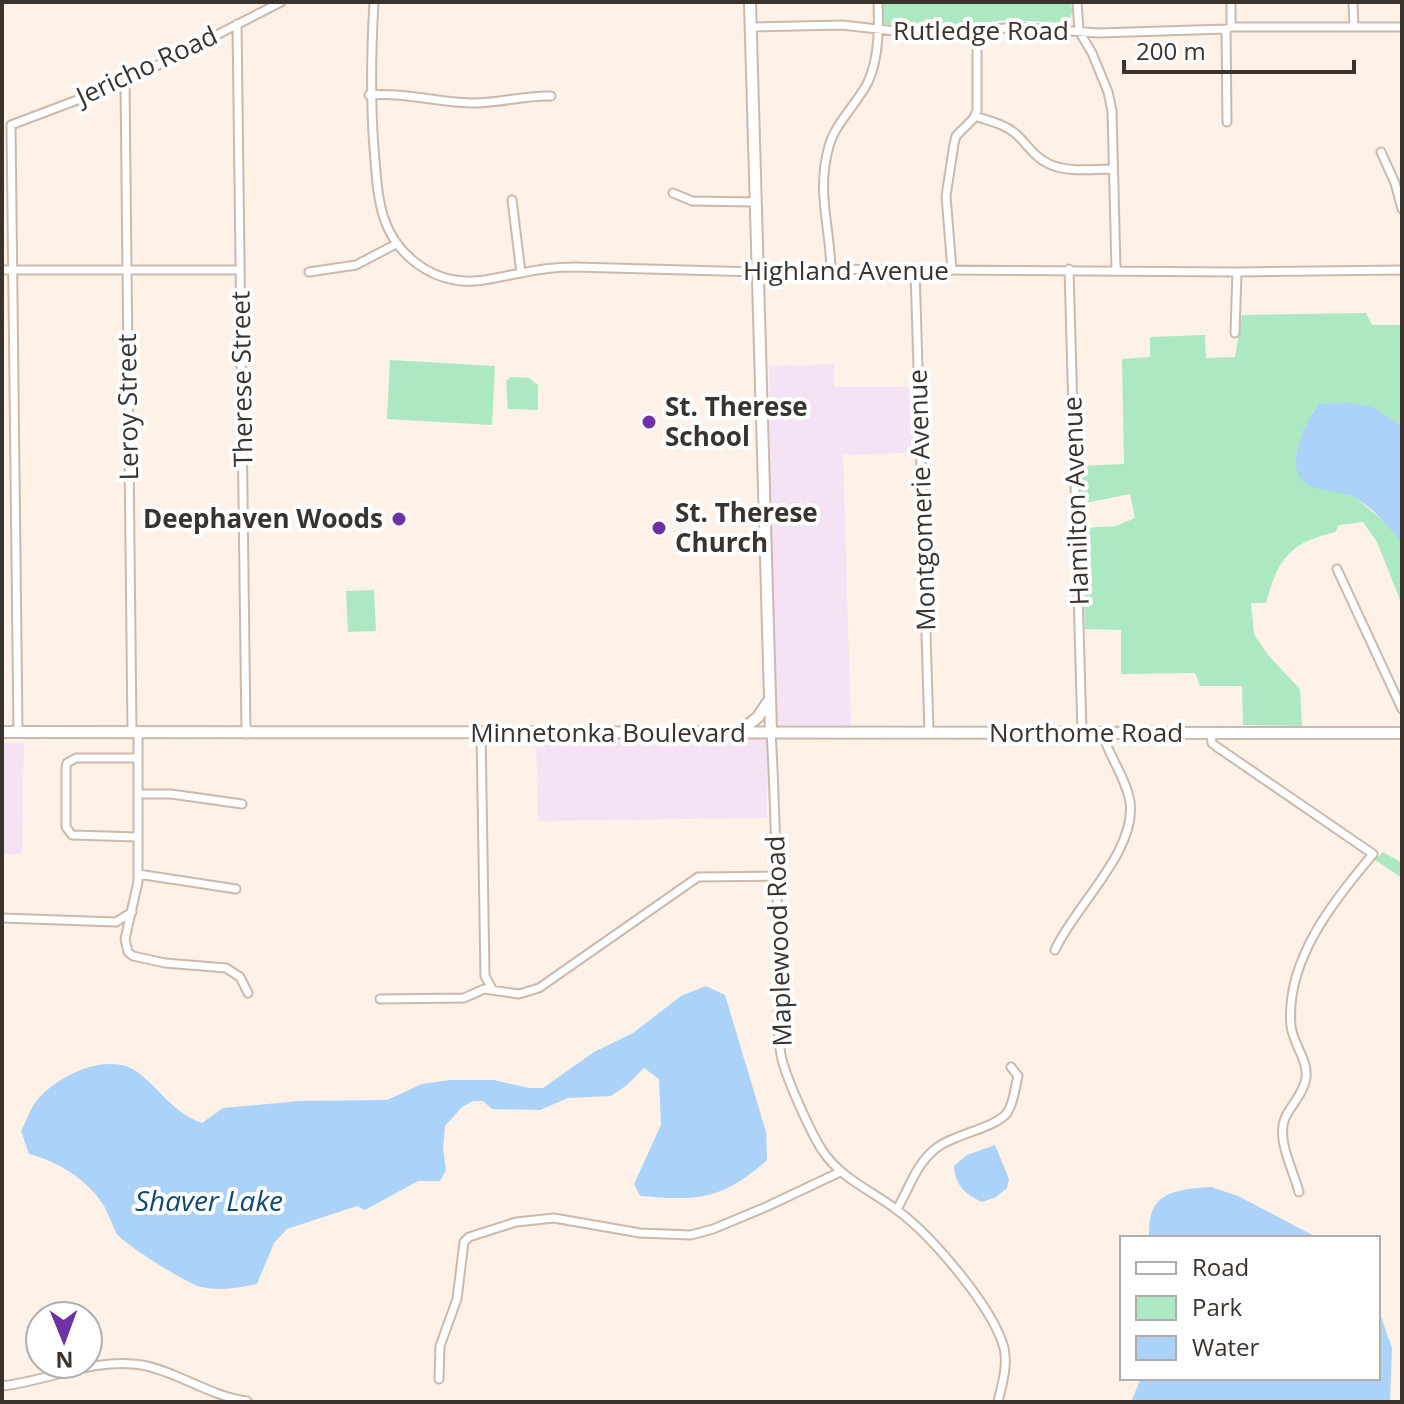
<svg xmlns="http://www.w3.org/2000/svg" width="1404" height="1404" viewBox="0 0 1404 1404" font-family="'Open Sans',sans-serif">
<rect width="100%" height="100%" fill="#fdf1e8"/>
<!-- commercial -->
<path fill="#f5e3f5" d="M834,364V387H925L927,452L843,455L851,726L781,725L776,719L777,707L771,606L774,593L770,535L769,366Z
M760,737L768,743L767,818L538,821L536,739Z
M2,743H24L22,854H2Z"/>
<!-- green -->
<path fill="#ace8c1" d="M882,2H1070L1073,12L1067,23L1007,20L951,26L883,25Z
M1366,313L1372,325H1402V426L1373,407L1320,404L1313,412L1296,454L1309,485L1337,491L1356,498L1388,525L1402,544V605L1377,542L1363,522L1339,525L1335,532C1289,543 1278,559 1266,603H1251L1254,634L1267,654L1300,689L1302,726L1243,725L1242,686H1200L1195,673L1121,674V630L1085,629L1082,528L1116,526L1135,518L1130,494L1081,504L1080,466L1124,464L1122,359L1150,357V337L1205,335L1206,358L1235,357L1242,315Z
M390,360L495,366L492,425L387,419Z
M510,377L529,378L538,385V410L508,409L506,381Z
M374,590L376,631L348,632L346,591Z
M1383,852L1402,863V878L1375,860Z"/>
<!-- water -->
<path fill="#abd3f9" d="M1350,403L1373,407L1402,426V544C1389,527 1372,506 1353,497C1339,490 1317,492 1305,483C1283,466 1306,421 1319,404Z
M706,986L725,995L766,1132L767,1160C722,1200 698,1201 640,1196L634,1184L661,1125L659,1079L644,1068L627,1085L611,1096L568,1098L540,1110L492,1109L483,1101H473L462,1107L445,1126L443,1148L446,1170L440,1181H418L365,1210L357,1206L287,1229L274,1243L257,1284C239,1288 219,1291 201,1287C188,1284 125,1245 117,1234C112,1225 109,1215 104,1206C87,1179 59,1162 29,1154L21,1131C26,1122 29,1111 35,1103C55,1076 110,1049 140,1074C162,1092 174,1113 202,1123L223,1108L300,1101L387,1100L422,1084L450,1080H494L529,1088H543L594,1052L633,1033L681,996Z
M995,1145L1009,1179L1007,1188L996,1197L982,1202C965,1194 955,1185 954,1166L967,1155Z
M1211,1187L1238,1196L1318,1238H1149C1147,1192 1172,1190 1211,1187Z
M1378,1308L1392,1348L1390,1402H1131L1141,1378H1378Z"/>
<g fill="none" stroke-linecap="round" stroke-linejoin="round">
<defs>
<path id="street" d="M374,2C371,54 370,96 374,148C378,193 377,233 416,263C428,272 441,278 455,280C478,284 498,277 521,273C539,269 557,267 575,267L757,272L809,269L1237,272L1402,270
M1077,2L1079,31L1092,53L1108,92L1112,111L1116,269
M1353,2L1354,26
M237,24L246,734
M751,27L842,25L931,35L1016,27L1098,33L1226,29L1231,27H1402
M1231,27V2
M1226,29L1227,122
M125,82L132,732
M369,95C404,92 436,102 470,103C497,104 524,95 551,96
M975,116C989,121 1005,124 1016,134C1028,145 1034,157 1049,164C1069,173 1092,169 1113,169
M1381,152L1395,183L1402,209
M673,193L692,201L755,202
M512,200L521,273
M915,269L929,732
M1069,269L1082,733
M2,270H240
M831,270C830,224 816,193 829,146C836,122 857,104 868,82C879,58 879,28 878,2
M952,270L946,196L954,144L956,136L973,119L977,111V31
M309,272L356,265L396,244
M1235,333L1237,272
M1337,569L1402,709
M18,732L11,125L125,82L281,2
M138,732V882L125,939L128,952L133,956L165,963L226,968L240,977L248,993
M771,732C776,809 776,887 779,964C779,990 776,1030 781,1055C785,1076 810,1131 822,1150C841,1179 871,1190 897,1210C931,1235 993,1307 1004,1348C1008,1366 1002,1384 998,1402
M481,733L485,976L492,989
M1211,733L1212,743L1217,747L1373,854C1334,900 1285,961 1291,1026C1293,1044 1308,1059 1306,1078C1304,1092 1293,1103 1286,1116C1275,1138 1293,1169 1299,1192
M138,794H171L242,804
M138,837L72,835L66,827V768L67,763L76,758H138
M138,874L236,889
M2,918L116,922L132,912
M1055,950C1074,907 1137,851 1130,802C1126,778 1109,756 1102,733
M380,999L464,998L484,989L519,994L539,988L698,877L776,876
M897,1209C909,1189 915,1166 934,1150C952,1134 994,1129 1007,1113C1014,1103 1015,1087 1018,1076L1011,1067
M439,1379L440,1346L457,1299L464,1242L469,1237L516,1222L554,1218L640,1233L691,1235L713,1229L768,1206L840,1172
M2,1386C48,1381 95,1357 142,1365C179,1372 209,1396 247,1401"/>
<path id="secondary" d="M750,2L771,732
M741,731L758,717L768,702
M2,732L1402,733"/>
</defs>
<!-- street casing -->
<use href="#street" stroke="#ccb9ab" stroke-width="11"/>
<!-- secondary casing -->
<use href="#secondary" stroke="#ccb9ab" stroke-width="14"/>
<!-- street -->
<use href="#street" stroke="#fff" stroke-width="7"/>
<!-- secondary -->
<use href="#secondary" stroke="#fff" stroke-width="10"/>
</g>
<!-- markers -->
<g fill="#6f31a6" stroke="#fff" stroke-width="3">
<circle cx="649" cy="422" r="8"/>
<circle cx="399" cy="519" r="8"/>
<circle cx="659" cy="528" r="8"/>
</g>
<g text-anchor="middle" stroke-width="8" stroke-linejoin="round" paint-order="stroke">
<!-- street labels -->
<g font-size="26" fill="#3a322d" stroke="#fff">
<text x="981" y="40">Rutledge Road</text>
<text transform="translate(147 66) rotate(-25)" y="9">Jericho Road</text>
<text x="846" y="280">Highland Avenue</text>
<text transform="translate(242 379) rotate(-91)" y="9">Therese Street</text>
<text transform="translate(128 407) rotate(-91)" y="9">Leroy Street</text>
<text transform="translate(922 500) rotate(-92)" y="9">Montgomerie Avenue</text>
<text transform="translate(1076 501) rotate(-92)" y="9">Hamilton Avenue</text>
<text x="608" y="742">Minnetonka Boulevard</text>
<text x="1086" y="742">Northome Road</text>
<text transform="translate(779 941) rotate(-92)" y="9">Maplewood Road</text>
</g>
<!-- poi labels -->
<g font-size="26" font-weight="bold" fill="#3a322d" stroke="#fff" text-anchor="start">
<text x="665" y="416">St. Therese<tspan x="665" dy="30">School</tspan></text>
<text x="675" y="522">St. Therese<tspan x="675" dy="30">Church</tspan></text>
<text x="383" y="528" text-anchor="end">Deephaven Woods</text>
</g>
<!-- water labels -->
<g font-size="28" font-style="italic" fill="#0f4872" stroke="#fff">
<text x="209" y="1211">Shaver Lake</text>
</g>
</g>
<!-- border -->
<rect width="1404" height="1404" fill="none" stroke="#3a322d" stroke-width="8"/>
<!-- legend -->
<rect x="1120" y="1236" width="260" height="144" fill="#ffffff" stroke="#b0adab" stroke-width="2"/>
<rect x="1136" y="1262" width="40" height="12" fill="#ffffff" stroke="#b0adab" stroke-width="2"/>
<text x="1192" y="1276" font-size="24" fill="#3a322d">Road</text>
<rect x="1136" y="1296" width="40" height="24" fill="#ace8c1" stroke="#b0adab" stroke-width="2"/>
<text x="1192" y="1316" font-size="24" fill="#3a322d">Park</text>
<rect x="1136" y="1336" width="40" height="24" fill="#abd3f9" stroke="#b0adab" stroke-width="2"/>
<text x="1192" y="1356" font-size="24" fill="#3a322d">Water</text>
<!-- north arrow -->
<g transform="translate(64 1340) rotate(179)"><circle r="38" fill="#ffffff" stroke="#b0adab" stroke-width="2"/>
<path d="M0-6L14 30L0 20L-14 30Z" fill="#6f31a6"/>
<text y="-12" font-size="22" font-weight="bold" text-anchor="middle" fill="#3a322d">N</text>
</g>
<!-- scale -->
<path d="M1124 60v12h230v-12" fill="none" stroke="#3a322d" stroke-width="4"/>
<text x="1136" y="60" font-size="24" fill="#3a322d" stroke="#ffffff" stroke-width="6" paint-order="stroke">200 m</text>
</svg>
